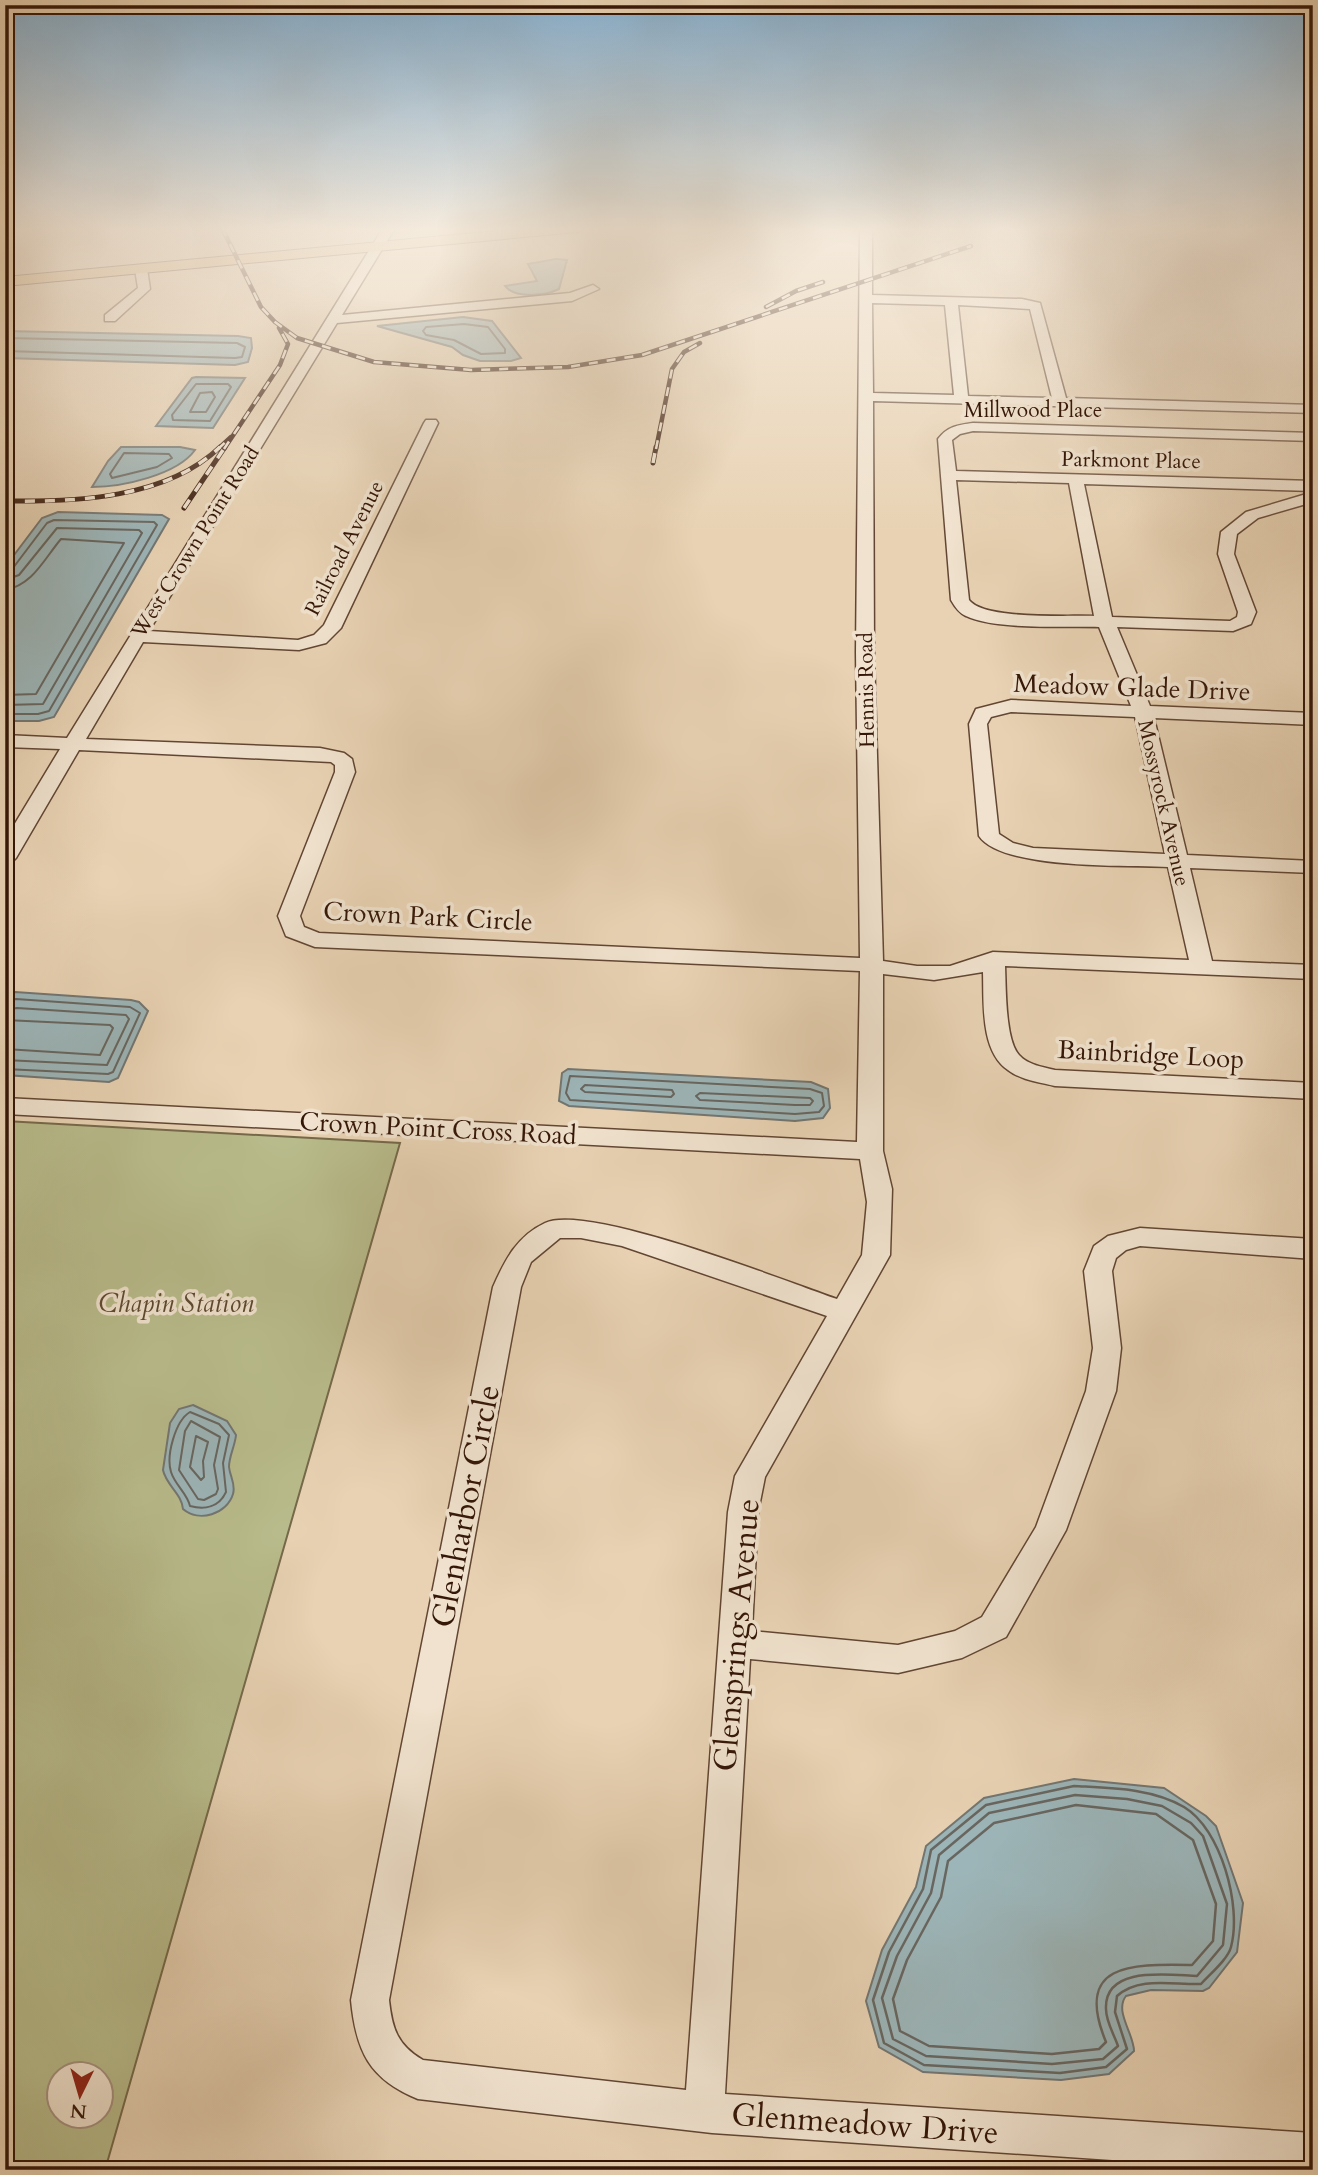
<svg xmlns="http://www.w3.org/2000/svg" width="1318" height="2175" viewBox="0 0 1318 2175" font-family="Cardo,serif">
<rect width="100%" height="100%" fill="#e8d2b3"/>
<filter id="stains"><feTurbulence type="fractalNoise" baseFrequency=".00286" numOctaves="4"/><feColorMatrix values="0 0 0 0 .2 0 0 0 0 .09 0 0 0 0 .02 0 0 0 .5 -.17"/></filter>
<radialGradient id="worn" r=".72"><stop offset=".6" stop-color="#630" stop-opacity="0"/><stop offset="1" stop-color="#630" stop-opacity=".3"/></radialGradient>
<!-- green -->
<path fill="#b8bb8b" stroke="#76694a" stroke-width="2" fill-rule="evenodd" d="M5,1121L400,1143L105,2170H5ZM60,2074H102V2116H60Z"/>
<!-- water -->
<path fill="#9cb5b8" stroke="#737672" stroke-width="2" d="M556,259L567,260L559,289C545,296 515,299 505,286L537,281L528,264Z
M463,317L492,321L521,358L511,361H480L463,355L452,347L377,326Z
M5,331L238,336L251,338L252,348L248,362L235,365L5,358Z
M196,377L245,378L213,428L156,426L192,378Z
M121,447H180L195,450C177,475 122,487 92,487L108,461Z
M58,512L162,515L169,519L54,717L39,721H5V567L42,518Z
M15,992L131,1000L139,1002L148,1011L118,1078L109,1082L5,1075V996Z
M568,1069L811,1082L828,1089L830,1108L823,1118L795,1121L569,1106L559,1101L562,1073Z
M193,1405L227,1421L236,1435C235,1446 229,1456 229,1467C230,1477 236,1484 233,1494C227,1514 199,1523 183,1509C182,1494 166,1485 163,1470L170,1423L179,1409Z
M1074,1779L1164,1788L1206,1816L1216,1826L1243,1903L1237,1952L1209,1988L1203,1991L1151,1990L1126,1996C1114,2011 1134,2034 1134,2051L1109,2074L1061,2080L923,2072L879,2047L866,2001L882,1950L916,1887L926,1846L984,1798Z"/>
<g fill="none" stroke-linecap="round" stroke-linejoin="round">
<!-- shore-far1 -->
<path stroke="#686660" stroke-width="2" d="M464,324L488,327L505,349V353L481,354L454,340L426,335L423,331L426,327Z
M5,338L237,343L245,347L242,357L235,358L5,351
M196,384H228L231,387L210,421L173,420L172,415Z
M212,392L215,397L206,412H190L200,393Z
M124,453L169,454L172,458L157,467L112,478L110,474Z
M5,571L13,568L47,523L54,520L154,522L157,525L49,711L38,714H5
M5,580L19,575L57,528L139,530L142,533L43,704L5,705
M5,590C33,585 44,559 61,539L124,543L36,694L5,695
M5,1001L16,999L130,1007L140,1013L113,1072L108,1074L5,1069
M5,1010L17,1008L126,1015L129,1019L107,1065L5,1060
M5,1020L110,1025L113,1028L100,1055L5,1049
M570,1076L810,1089L822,1093L824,1106L819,1112L795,1114L570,1100L566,1093Z
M585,1085L672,1090L674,1094L671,1097L585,1092L581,1089Z
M700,1093L810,1098L813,1101L810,1105H795L700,1100L696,1096Z
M190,1412L219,1424L229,1435L223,1463L226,1492C219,1507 205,1510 190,1506C187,1493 175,1485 171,1472C166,1456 175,1421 190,1412Z
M191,1421L220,1437L214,1465L218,1489L216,1494L204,1500L198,1499L179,1470L185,1431Z
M196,1436L208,1442L203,1461L204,1477L201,1480L190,1467Z"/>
<!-- shore -->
<path stroke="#686660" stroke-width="2.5" d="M1074,1786C1110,1788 1151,1788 1184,1807C1221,1829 1242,1906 1231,1947C1228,1959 1210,1974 1201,1984C1173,1985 1139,1976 1117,1996L1115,2012L1127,2049L1106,2067L1060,2073L924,2065L884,2043L873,2000L889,1952L923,1889L931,1850L986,1805Z
M1075,1795L1127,1799L1162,1806L1191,1823L1203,1836L1227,1904L1223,1945L1197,1976C1168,1975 1104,1965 1106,2009C1106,2022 1114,2034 1118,2046L1103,2059L1052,2064L926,2056L893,2039L882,1998L897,1956L931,1893L939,1855L989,1813Z
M1076,1805L1156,1814L1193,1840L1216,1904L1213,1941L1192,1965C1132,1964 1073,1962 1106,2042L1099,2049L1052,2054L929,2046L900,2031L893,1999L907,1960L941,1897L948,1861L994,1823Z"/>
<defs>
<path id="minor" d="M383,228H395L342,315L570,293L593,285L599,289L572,301L337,323L149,631L298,640L314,635L324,625L424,423L426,420H436L438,423L341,628L326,643L299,650L143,642L86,739L320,748L344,753L352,759L355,772L300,916L304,927L319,933L860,958L856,653L860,228H872V295L1022,299L1040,303L1066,398L1313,405V413L873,401L874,653L883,961L917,966H950L993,952L1189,960L1168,867C1127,865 1002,870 979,836L969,724L976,709L1011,700L1131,706L1099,627C1065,626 994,630 966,616C959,613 955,607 951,600L938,439C948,426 958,425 973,423L1313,433V441L973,431L960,434L952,440L956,471L1313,481V491L1084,484L1112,617L1230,621L1237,617L1238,612L1218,554L1221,532L1246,512L1313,492V502L1258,518L1237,534L1234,554L1256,612L1251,624L1233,631L1117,627L1150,706L1313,713V725L1154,718L1187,855L1313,861V873L1190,868L1212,961L1313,965V979L1005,966C1006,987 1005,1040 1019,1055C1028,1065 1043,1067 1055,1070L1313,1083V1099L1055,1086C1039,1082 1021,1080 1008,1070C980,1051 984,1002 983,972L934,980L883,974V1151L892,1189L890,1255L765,1477L758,1512L752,1631L898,1645L955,1631L982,1617L1036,1527L1086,1391L1093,1348L1084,1271L1094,1246L1108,1236L1140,1228L1313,1239V1259L1140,1246L1126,1250L1116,1258L1112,1271L1121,1348L1116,1391L1066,1530L1006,1637L962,1658L898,1673L750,1659L725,2094L1313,2133V2170H1260L712,2133L418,2099C369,2079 356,2051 351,2000L493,1287C505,1260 517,1236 545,1223C588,1203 785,1281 837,1299L862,1255L867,1202L860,1159L5,1114V1098L857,1142L860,971L315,947L286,936L278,916L335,772V765L331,762L79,750L16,858L12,862L5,864V840L60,749L5,747V735L67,738ZM872,303L945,305L954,395L873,393ZM958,305L1030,309L1052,398L968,396ZM956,480L1069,483L1094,616C1067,615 984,620 969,600ZM1011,712L1135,717L1165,854L1033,848L1013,843L999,834L987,724L991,717ZM560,1238H581L622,1246L827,1316L735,1476L728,1512L686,2090L423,2060C397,2045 392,2028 389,2000L521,1287L531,1262Z
M141,265L147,269L150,289L115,321H105V315L138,288L135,269Z"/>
<path id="major" d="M529,228H585L578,232L5,286V277Z"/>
</defs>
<!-- minor casing -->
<use href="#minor" stroke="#624633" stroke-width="3"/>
<!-- major casing -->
<use href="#major" stroke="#351708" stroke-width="2"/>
<!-- minor -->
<use href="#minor" fill="#f0e2ce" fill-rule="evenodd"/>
<!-- major -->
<use href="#major" fill="#e4b97a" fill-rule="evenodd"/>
<defs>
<path id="rail-far1" d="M222,228L261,307L275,322L297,338L374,362L471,370L568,367L642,355L971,246
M766,307L796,291L823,282
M218,449L231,437
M224,449L280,365L288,344L279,328
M656,449L672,369L684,352L700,343"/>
<path id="rail" d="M653,463L656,447
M5,501C75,502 166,499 220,447
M184,508L225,447"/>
</defs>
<!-- rail-far1 casing -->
<use href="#rail-far1" stroke="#351708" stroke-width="4.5"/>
<!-- rail casing -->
<use href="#rail" stroke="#351708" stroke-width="5"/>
<!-- rail-far1 -->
<use href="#rail-far1" stroke="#f0e2ce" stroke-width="2.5" stroke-dasharray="9" stroke-linecap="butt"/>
<!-- rail -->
<use href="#rail" stroke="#f0e2ce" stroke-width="3.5" stroke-dasharray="10" stroke-linecap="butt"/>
</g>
<!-- sky -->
<linearGradient id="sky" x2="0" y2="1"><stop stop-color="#89b4d5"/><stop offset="0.43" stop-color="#f5ebdd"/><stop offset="1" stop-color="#f5ebdd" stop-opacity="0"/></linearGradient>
<rect width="1318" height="533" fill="url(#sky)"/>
<g text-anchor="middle" stroke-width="7" stroke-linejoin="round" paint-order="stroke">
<!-- far-street labels -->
<g font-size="21" fill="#351708" stroke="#f0e2ce">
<text x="1033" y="417">Millwood Place</text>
<text transform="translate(1131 460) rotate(1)" y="7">Parkmont Place</text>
<text transform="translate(195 542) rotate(-58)" y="7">West Crown Point Road</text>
<text transform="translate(344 548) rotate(-63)" y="7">Railroad Avenue</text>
<text transform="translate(866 690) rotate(-91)" y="7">Hennis Road</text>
<text transform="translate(1164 803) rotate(77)" y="7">Mossyrock Avenue</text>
</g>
<!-- street labels -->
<g font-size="26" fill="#351708" stroke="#f0e2ce">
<text transform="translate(1132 687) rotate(2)" y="9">Meadow Glade Drive</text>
<text transform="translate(428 916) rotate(3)" y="9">Crown Park Circle</text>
<text transform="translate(1151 1054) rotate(3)" y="9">Bainbridge Loop</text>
<text transform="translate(438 1128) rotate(3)" y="9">Crown Point Cross Road</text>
</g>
<!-- park labels -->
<g font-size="26" font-style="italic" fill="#5c482f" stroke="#f0e2ce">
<text x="176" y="1312">Chapin Station</text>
</g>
<!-- near-street labels -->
<g font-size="32" fill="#351708" stroke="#f0e2ce">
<text transform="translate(465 1506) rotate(-79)" y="11">Glenharbor Circle</text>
<text transform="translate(736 1635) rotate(-85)" y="11">Glensprings Avenue</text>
<text transform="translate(865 2123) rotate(4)" y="11">Glenmeadow Drive</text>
</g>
</g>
<!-- margin -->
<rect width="1318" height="2175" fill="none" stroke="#e8d2b3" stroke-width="28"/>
<rect x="7" y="7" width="1304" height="2161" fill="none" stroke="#351708" stroke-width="3.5"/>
<rect x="14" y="14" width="1290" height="2147" fill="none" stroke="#351708" stroke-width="2"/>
<!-- north arrow -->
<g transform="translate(80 2095) rotate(185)"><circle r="33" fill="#f0e2ce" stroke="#a5917f" stroke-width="2"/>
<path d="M0-5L12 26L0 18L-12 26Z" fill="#8f2418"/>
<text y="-10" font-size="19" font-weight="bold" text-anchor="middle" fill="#351708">N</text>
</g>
<rect width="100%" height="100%" filter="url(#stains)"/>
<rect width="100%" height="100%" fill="url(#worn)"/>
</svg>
